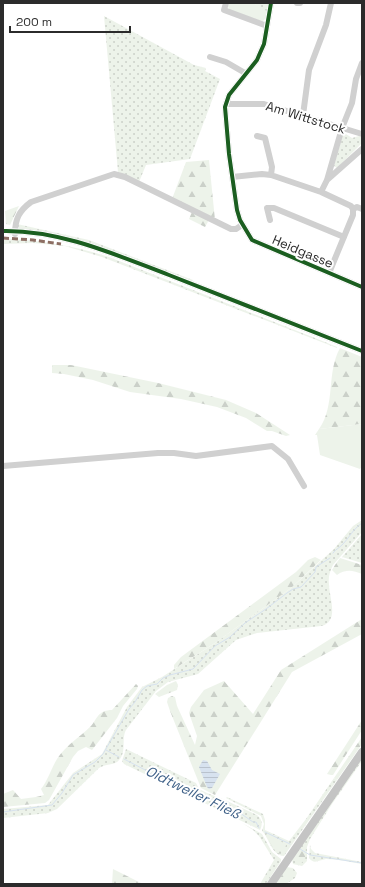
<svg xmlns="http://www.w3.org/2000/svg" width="365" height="887" viewBox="0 0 365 887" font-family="'Space Grotesk',sans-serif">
<defs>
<pattern id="grass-dots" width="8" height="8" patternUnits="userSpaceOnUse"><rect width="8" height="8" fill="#edf3ea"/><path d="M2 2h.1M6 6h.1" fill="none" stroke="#cbd0c9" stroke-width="1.8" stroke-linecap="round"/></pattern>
<pattern id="forest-firs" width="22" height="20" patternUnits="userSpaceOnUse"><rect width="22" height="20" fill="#edf3ea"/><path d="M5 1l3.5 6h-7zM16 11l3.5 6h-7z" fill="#cbd0c9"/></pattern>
<pattern id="water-rules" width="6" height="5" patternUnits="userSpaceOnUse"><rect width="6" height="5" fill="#d7e2ef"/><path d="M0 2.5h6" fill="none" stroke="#b9c2cd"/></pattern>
</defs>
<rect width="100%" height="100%" fill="#fff"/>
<!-- grass -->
<path fill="url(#grass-dots)" d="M253,3H269L267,12Z
M104,16L194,65L206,68L205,71L220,79L190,159L146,165L139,182L118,172Z
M343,132L352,138L359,136L362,137V143L337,168L334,166L341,141L340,136Z
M17,224L89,240L193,280L192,282L120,254L20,230Z
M3,239C40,240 74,246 109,257L315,338L337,347V348L102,257L65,246L33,243L3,244Z
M362,520V532L333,565C330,571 328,577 329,584C329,597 340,622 321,626L257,633L236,640L198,674L168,682L156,691L126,730C121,739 127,752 119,760C116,765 105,764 99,768L57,809L48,813L3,818V809L48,805L73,773L102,754L127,707L142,687L162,677L215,643L291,588L334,549L353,526Z
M362,534V563L342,557Z
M126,749L196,783L199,789L207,793L225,800L257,815C262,819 263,824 260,830L124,764L122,761Z
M362,756V761L332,804L310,839L307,847V861L302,866L293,864L292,859Z
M334,778L337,780L284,856C271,855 270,839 262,831L264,824L261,816L226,798L227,797L263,814L265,820V830L289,841L306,819Z
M242,823L262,834L272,852L281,859V861L266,884H260L274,860L259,836L253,830Z
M310,845L311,849L315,853L362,862V864C350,862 338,859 326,859C319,860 314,865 309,858Z
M286,867L293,868L297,873L295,878L286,884H273Z"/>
<!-- forest -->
<path fill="url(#forest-firs)" d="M209,160L215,220L172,199L186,162Z
M19,206L10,225L6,224L5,211Z
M192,212L209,220L205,227L189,219Z
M340,348L362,357V424L319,429C336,405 326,373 340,348Z
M52,365H71L158,383L226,400L256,413L290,435L286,436L272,431H267L246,418L217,407L181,399L130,392L93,380L64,374L52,373Z
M315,557L321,560L291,588L215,643L174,669V665L181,657L296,572L308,560Z
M340,558L362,565V574C353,570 345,569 337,575L332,570L335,565Z
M362,619V634L292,672L215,795L201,788L170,711L167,702L168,698L172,696L175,697L177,706L195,745L197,736L189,713L191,707L204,690L224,681L253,714L281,670Z
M176,681L178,685L177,690L159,697L155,694L167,685Z
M136,684L138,686L137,689L123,706L117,718L92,750L86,747L78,751L73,757L49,800L45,803L3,807V794L13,790L21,799L36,797L44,795L41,789C48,780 51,769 57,759C66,745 79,738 91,726C94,723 95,719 98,716C101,712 106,710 112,710Z
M362,720V730L333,775H331L327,774Z
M362,737V744L337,780L334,778Z
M266,834L284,843L286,845L284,851L280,854C272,850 270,841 266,834Z
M306,847L305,860L300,864L295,861C296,856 302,848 306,847Z
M289,868L293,870L294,873C290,880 285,884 276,884L286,869Z
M113,869L143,884H112Z"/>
<!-- pitch -->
<path fill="#edf3ea" d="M229,3H253L268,12L266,18L263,21L258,20L230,10L228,7Z
M362,424V466L360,469L320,455L317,435H315L319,429Z"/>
<!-- water -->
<path fill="url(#water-rules)" d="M203,760L207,761L212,770L220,774L212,788L209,789L207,787L199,767Z"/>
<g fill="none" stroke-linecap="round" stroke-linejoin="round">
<!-- stream -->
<path stroke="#d7e2ef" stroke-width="1" d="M333,553C336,549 339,548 342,545C350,537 352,530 362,523
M106,750L119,757
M124,759L153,774L161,775L167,781L177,784L183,788L192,791L200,797H207L220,803L230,811L240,813L253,822H256L259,828
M3,812L52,805L62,793L73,775L95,762L103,754L129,709L135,702L142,690L147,686L157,684L163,678L170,675L193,669L215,646L230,637L245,623L266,609L287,593L293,589L301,587L315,572L316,567L330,558
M265,832L290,844
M300,849L310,855L362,863"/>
<!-- minor -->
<path stroke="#d0d0d0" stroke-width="6" d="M226,3L224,10L267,26
M271,3L264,44L260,53L257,60L229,95L225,107L229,154L237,210L240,220L252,240L362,287
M297,3H300
M210,57L226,62L245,73
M226,104H264L362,134
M303,115L309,70L326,25L331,3
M257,136L265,138L272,167L271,175
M232,177L262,174L271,175L321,192L351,206L353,209L357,207L362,209
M327,180L362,149
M321,192L327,180L342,128L352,103L356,79L362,63
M270,220L267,208H274L344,237
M3,231C61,230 116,255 169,275C234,300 298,326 362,351
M15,234C15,219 19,211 31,202L114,174L125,177L231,229H236L242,225
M329,273L353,215V209
M3,466L158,453H174L196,456L272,446L288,459L304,486"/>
<!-- major -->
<path stroke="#c4c4c4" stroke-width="8" d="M271,884L362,752"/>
<!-- quiet -->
<path stroke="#8d6e63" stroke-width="3" stroke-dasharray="6 3" stroke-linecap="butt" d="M3,238L33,240L61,244"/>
<defs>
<path id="cycleway" d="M271,3L264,44L260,53L257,60L229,95L225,107L229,154L237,210L240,220L252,240L362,287
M3,231C61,230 116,255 169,275C234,300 298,326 362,351"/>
</defs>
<!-- cycleway casing -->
<use href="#cycleway" stroke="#fff" stroke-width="6"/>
<!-- cycleway -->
<use href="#cycleway" stroke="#1b5e20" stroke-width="4"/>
</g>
<g text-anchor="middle" stroke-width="4" stroke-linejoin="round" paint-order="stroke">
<!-- street labels -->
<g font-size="13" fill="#2b2b2b" stroke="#fff">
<text transform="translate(306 117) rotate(17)" y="5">Am Wittstock</text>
<text transform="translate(303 251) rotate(23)" y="5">Heidgasse</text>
</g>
<!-- water labels -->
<g font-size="14" font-style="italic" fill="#3f6188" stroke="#fff">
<text transform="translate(193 792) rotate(26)" y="5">Oidtweiler Fließ</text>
</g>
</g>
<!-- border -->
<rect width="365" height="887" fill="none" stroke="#2b2b2b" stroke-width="8"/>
<!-- scale -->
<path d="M10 26v6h120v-6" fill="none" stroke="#2b2b2b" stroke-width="2"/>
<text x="16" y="26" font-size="12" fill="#2b2b2b" stroke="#ffffff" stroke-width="3" paint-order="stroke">200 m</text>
</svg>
